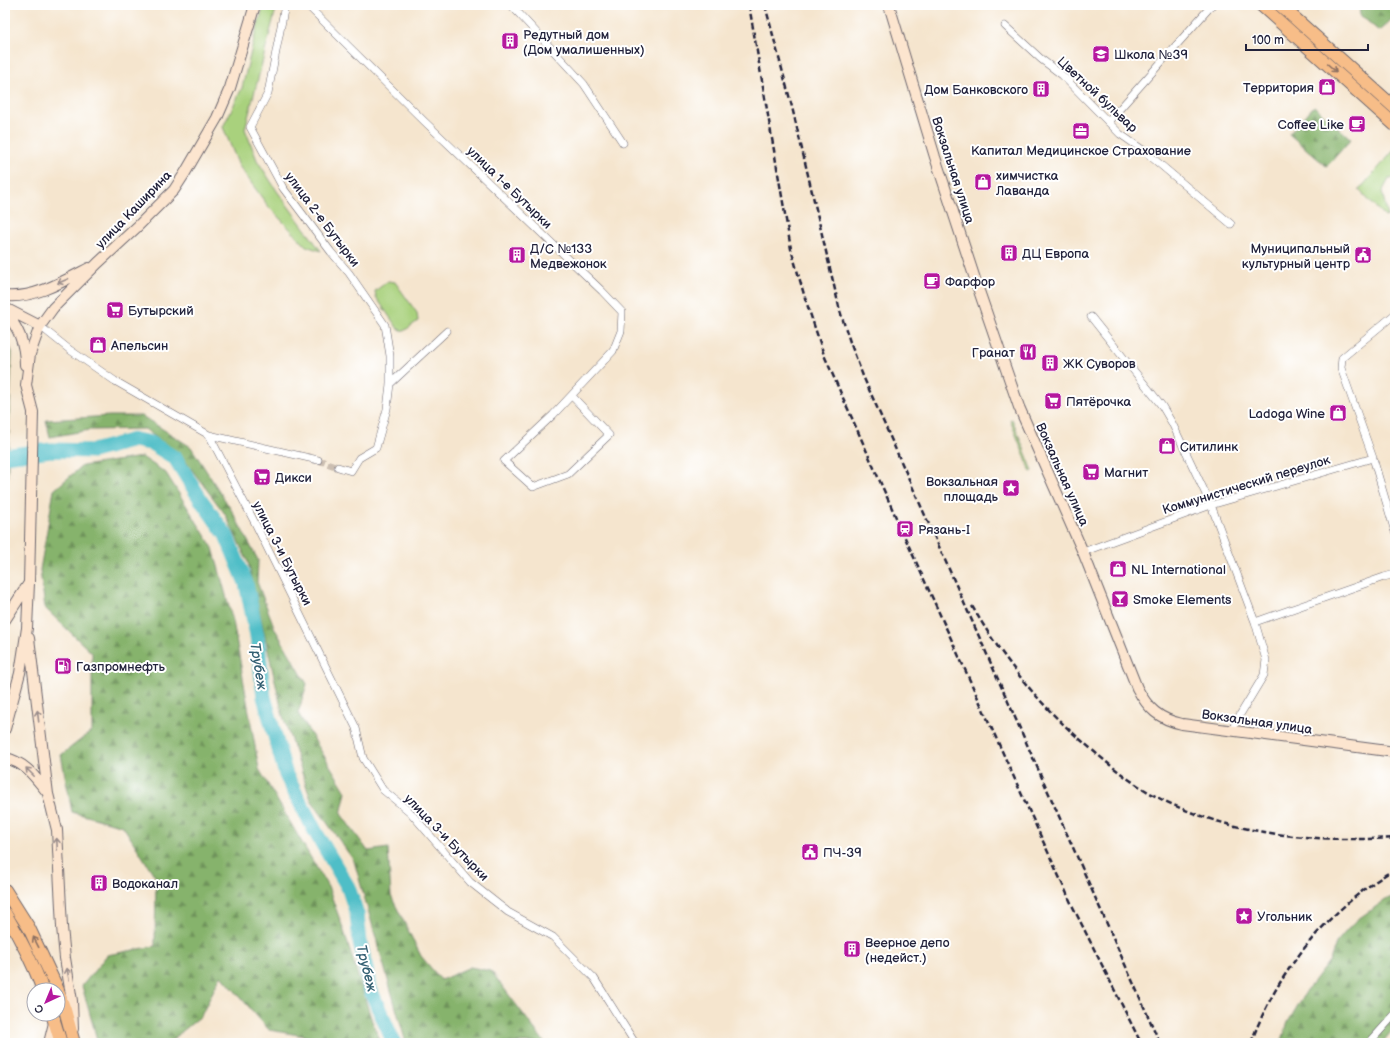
<svg xmlns="http://www.w3.org/2000/svg" width="1400" height="1048" viewBox="0 0 1400 1048" font-family="'Balsamiq Sans',sans-serif">
<defs>
<pattern id="forest-firs" width="22" height="20" patternUnits="userSpaceOnUse"><rect width="22" height="20" fill="#86b36c"/><path d="M5 1l3.5 6h-7zM16 11l3.5 6h-7z" fill="#6d915a"/></pattern>
</defs>
<rect width="100%" height="100%" fill="#fff"/>
<filter id="ink" filterUnits="userSpaceOnUse"><feTurbulence type="fractalNoise" baseFrequency=".025" numOctaves="2"/><feDisplacementMap in="SourceGraphic" scale="8" xChannelSelector="R" yChannelSelector="G"/><feConvolveMatrix kernelMatrix="1 2 1 2 8 2 1 2 1" color-interpolation-filters="sRGB"/></filter>
<filter id="wash" filterUnits="userSpaceOnUse"><feTurbulence type="fractalNoise" baseFrequency=".012" numOctaves="4" result="noise"/><feDisplacementMap in="SourceGraphic" scale="16" xChannelSelector="R" yChannelSelector="G"/><feGaussianBlur stdDeviation="0.9" result="paint"/><feColorMatrix in="noise" values="0 0 0 0 0 0 0 0 0 0 0 0 0 0 0 0 0 1.4 0 .05"/><feComposite in="paint" operator="in"/></filter>
<g filter="url(#wash)">
<rect width="100%" height="100%" fill="#f5e5ce"/>
<!-- green -->
<path fill="#a9d17d" stroke="#667a5c" d="M264,5H277L245,129L257,160L277,191L321,251L306,246L268,206L239,166L223,127L242,88L255,35Z
M1395,149V178L1389,179L1382,192L1388,216L1385,217L1359,190Z
M388,281L395,282L417,313L418,321L404,331L398,329L376,297L375,291Z
M1012,419L1033,471L1031,472L1010,420Z"/>
<!-- forest -->
<path fill="url(#forest-firs)" stroke="#546a54" d="M1359,5H1395V18C1388,20 1386,28 1379,31L1360,15Z
M1314,106L1351,139L1329,164L1326,166L1289,134Z
M5,334L12,352L7,490L5,496Z
M110,416H142L191,447L232,511L258,560L257,582L275,629L307,684L298,713L346,792L341,814L368,851L388,848L391,896L421,956L441,980L470,967L491,971L545,1043H406L354,861L311,800L283,716L248,562L225,514L183,458L145,429L90,430L50,437L46,420Z
M142,457L166,473L213,548L233,621L259,769L328,887L343,928L372,1021L381,1043H346L269,1030L221,975L201,1016L168,1043H98L82,986L107,955L155,946L156,878L123,826L72,812L61,755L92,731V653L45,608L40,570L54,490L82,466Z
M1395,896V1027L1382,1043H1281L1288,1022L1307,990L1330,960L1336,943L1355,921L1387,899Z"/>
<g fill="none" stroke-linecap="round" stroke-linejoin="round">
<!-- river -->
<path stroke="#50bec7" stroke-width="15" d="M5,456L51,450L93,451L134,440L151,443L175,458L201,500L226,535L246,583L257,636L264,697L286,775L316,833L348,887L357,914L360,942L371,991L394,1043"/>
</g>
</g>
<g filter="url(#ink)">
<g fill="none" stroke-linecap="round" stroke-linejoin="round">
<!-- street-tunnel -->
<path stroke="#cbbeb1" stroke-width="7" stroke-dasharray="7 3.5" stroke-linecap="butt" d="M318,460L338,467"/>
<defs>
<path id="street" d="M285,5L268,93L250,127L283,188L331,252L349,273L385,325L390,356V384L387,409L376,448L359,458L351,471L338,467
M307,5L424,121L602,291L622,312L621,331L613,351L553,415L504,461L533,487L568,474L609,435L572,396
M511,5L584,84L623,143
M1005,26L1041,59L1062,75L1120,134L1143,150L1231,224
M1108,122L1212,5
M1395,314L1342,358L1341,368L1373,458L1395,532
M1091,317L1162,406L1172,423L1211,505L1255,622L1266,660L1264,675L1235,723L1233,731
M40,326L70,350L115,381L209,435L318,460
M390,384L447,331
M209,435L256,525L356,728L363,758L383,790L410,812L470,882L508,912L553,937L594,978L635,1043
M1083,552L1211,505L1373,458
M1255,622L1384,577L1395,574
M1369,1043L1395,1014"/>
<path id="secondary" d="M889,5L935,157L978,288L1019,407L1083,552L1137,688C1148,709 1159,719 1182,724L1395,752
M5,296C34,299 64,281 89,268
M5,308L40,326
M5,313C19,327 25,346 25,365
M5,620L29,583
M29,638L48,794L57,830L62,927L65,958L72,1001L73,1029
M5,729L20,673L27,628L29,583L33,412L26,385L30,354L40,326L53,308L98,263L137,227L174,190L185,173L217,118L230,88L255,5
M5,758C25,762 35,777 47,792
M49,1043L55,1019"/>
<path id="primary" d="M1261,5L1395,125
M1280,5L1395,108
M5,890L29,928L58,990
M5,913C20,938 33,963 43,990
M58,991L65,1010L74,1043
M52,1014L61,1043"/>
</defs>
<!-- street casing -->
<use href="#street" stroke="#6c666e" stroke-width="8"/>
<!-- secondary casing -->
<use href="#secondary" stroke="#6c666e" stroke-width="12"/>
<!-- primary casing -->
<use href="#primary" stroke="#6c666e" stroke-width="14"/>
<!-- street -->
<use href="#street" stroke="#fff" stroke-width="7"/>
<!-- secondary -->
<use href="#secondary" stroke="#fce5cf" stroke-width="10"/>
<!-- primary -->
<use href="#primary" stroke="#f7bd88" stroke-width="12"/>
<!-- rail -->
<path stroke="#22223b" stroke-width="2.5" stroke-dasharray="6 3" stroke-linecap="butt" d="M749,5L791,249L805,298L824,355L902,531L1072,905L1141,1043
M765,5L792,107L840,311L850,342L863,376L1160,1043
M972,606C1001,656 1038,704 1082,741C1108,764 1134,786 1165,801C1237,836 1317,842 1395,838
M1251,1043C1277,971 1329,908 1395,869"/>
</g>
<!-- one-way arrows -->
<defs><path id="oneway-shaft" d="M-6 0H5M1.5-3L5.5 0L1.5 3" fill="none" stroke-width="1.6" stroke-linecap="round" stroke-linejoin="round"/></defs>
<g stroke="#8c7062">
<use href="#oneway-shaft" transform="translate(1332 68) rotate(42)"/>
<use href="#oneway-shaft" transform="translate(36 942) rotate(-117)"/>
</g>
<g stroke="#9a8d8c">
<use href="#oneway-shaft" transform="translate(63 281) rotate(157)"/>
<use href="#oneway-shaft" transform="translate(38 716) rotate(-97)"/>
<use href="#oneway-shaft" transform="translate(30 772) rotate(-135)"/>
<use href="#oneway-shaft" transform="translate(57 844) rotate(-93)"/>
<use href="#oneway-shaft" transform="translate(68 974) rotate(-100)"/>
</g>
</g>
<!-- icons -->
<defs>
<symbol id="building-square" viewBox="-11 -11 22 22"><rect x="-9" y="-9" width="18" height="18" rx="4" fill="#b5179e" stroke="#fff"/><path d="M-4-6H4V6H1V3H-1V6H-4ZM-2.5-4.3h1.7v1.8h-1.7ZM.8-4.3h1.7v1.8H.8ZM-2.5-1h1.7V.8h-1.7ZM.8-1h1.7V.8H.8Z" fill="#fff"/></symbol>
<symbol id="school-square" viewBox="-11 -11 22 22"><rect x="-9" y="-9" width="18" height="18" rx="4" fill="#b5179e" stroke="#fff"/><path d="M0-5L7-2L0 1L-7-2ZM-4 1L0 2.5L4 1V4Q0 6-4 4Z" fill="#fff"/></symbol>
<symbol id="shop-square" viewBox="-11 -11 22 22"><rect x="-9" y="-9" width="18" height="18" rx="4" fill="#b5179e" stroke="#fff"/><path d="M-5-2.5h2.3a2.7 3.5 0 0 1 5.4 0H5L5.5 6h-11ZM-1.5-2.5h3a1.5 2.3 0 0 0-3 0Z" fill="#fff"/></symbol>
<symbol id="cafe-square" viewBox="-11 -11 22 22"><rect x="-9" y="-9" width="18" height="18" rx="4" fill="#b5179e" stroke="#fff"/><path d="M-5.5-4.5H6V0H3Q3 3.5 0 3.5H-2.5Q-5.5 3.5-5.5 0ZM3-3.2v2h1.7v-2ZM-6 4.5H4V6H-6Z" fill="#fff"/></symbol>
<symbol id="office-square" viewBox="-11 -11 22 22"><rect x="-9" y="-9" width="18" height="18" rx="4" fill="#b5179e" stroke="#fff"/><path d="M-6-3h4V-5.5h4V-3h4V5H-6ZM-1-4.5V-3h2v-1.5ZM-6 0V1H6V0Z" fill="#fff"/></symbol>
<symbol id="civic-square" viewBox="-11 -11 22 22"><rect x="-9" y="-9" width="18" height="18" rx="4" fill="#b5179e" stroke="#fff"/><path d="M-.6-6.5H3V-4.5H.6V-3L4-1V1h2V6H-6V1h2V-1L-.6-3ZM-1.2 2.5V6h2.4V2.5Z" fill="#fff"/></symbol>
<symbol id="supermarket-square" viewBox="-11 -11 22 22"><rect x="-9" y="-9" width="18" height="18" rx="4" fill="#b5179e" stroke="#fff"/><path d="M-6-5.5h2.5l.6 2H6L4.5 2H-2.5L-4.4-4H-6ZM-1.5 3.2a1.3 1.3 0 1 0 .1 0ZM3 3.2a1.3 1.3 0 1 0 .1 0Z" fill="#fff"/></symbol>
<symbol id="restaurant-square" viewBox="-11 -11 22 22"><rect x="-9" y="-9" width="18" height="18" rx="4" fill="#b5179e" stroke="#fff"/><path d="M-5-6h1v4h1v-4h1v4h1v-4h1v5L-1.5 .5V6h-2V.5L-5-1ZM5-6V6H3V1.5H1.5Q1.5-4 5-6Z" fill="#fff"/></symbol>
<symbol id="sight-square" viewBox="-11 -11 22 22"><rect x="-9" y="-9" width="18" height="18" rx="4" fill="#b5179e" stroke="#fff"/><path d="M0-6L1.8-2.2L6-1.7L2.9 1.2L3.7 5.4L0 3.3L-3.7 5.4L-2.9 1.2L-6-1.7L-1.8-2.2Z" fill="#fff"/></symbol>
<symbol id="station-square" viewBox="-11 -11 22 22"><rect x="-9" y="-9" width="18" height="18" rx="4" fill="#b5179e" stroke="#fff"/><path d="M-3-6H3Q5-6 5-4V2Q5 4 3 4L4.5 6H3L1.5 4h-3L-3 6H-4.5L-3 4Q-5 4-5 2V-4Q-5-6-3-6ZM-3.5-4v3h7v-3ZM-3.5 1v1.5H-2V1ZM2 1v1.5H3.5V1Z" fill="#fff"/></symbol>
<symbol id="bar-square" viewBox="-11 -11 22 22"><rect x="-9" y="-9" width="18" height="18" rx="4" fill="#b5179e" stroke="#fff"/><path d="M-6-5H6L.8 .8V4.5H3.5V6h-7V4.5H-.8V.8Z" fill="#fff"/></symbol>
<symbol id="fuel-square" viewBox="-11 -11 22 22"><rect x="-9" y="-9" width="18" height="18" rx="4" fill="#b5179e" stroke="#fff"/><path d="M-5.5-6h7V0h2V4h1.3V-2.5L3-4.5l.8-.8L6-3V5H2.5V1h-1V6h-7ZM-4.2-4.7v3.2H.2V-4.7Z" fill="#fff"/></symbol>
</defs>
<g fill-rule="evenodd">
<use href="#building-square" x="500" y="31" width="20" height="20"/>
<use href="#school-square" x="1091" y="44" width="20" height="20"/>
<use href="#shop-square" x="1317" y="77" width="20" height="20"/>
<use href="#building-square" x="1031" y="79" width="20" height="20"/>
<use href="#cafe-square" x="1347" y="114" width="20" height="20"/>
<use href="#office-square" x="1071" y="121" width="20" height="20"/>
<use href="#shop-square" x="973" y="172" width="20" height="20"/>
<use href="#building-square" x="999" y="243" width="20" height="20"/>
<use href="#building-square" x="507" y="245" width="20" height="20"/>
<use href="#civic-square" x="1353" y="245" width="20" height="20"/>
<use href="#cafe-square" x="922" y="271" width="20" height="20"/>
<use href="#supermarket-square" x="105" y="300" width="20" height="20"/>
<use href="#shop-square" x="88" y="335" width="20" height="20"/>
<use href="#restaurant-square" x="1018" y="342" width="20" height="20"/>
<use href="#building-square" x="1040" y="353" width="20" height="20"/>
<use href="#supermarket-square" x="1043" y="391" width="20" height="20"/>
<use href="#shop-square" x="1328" y="403" width="20" height="20"/>
<use href="#shop-square" x="1157" y="436" width="20" height="20"/>
<use href="#supermarket-square" x="1081" y="462" width="20" height="20"/>
<use href="#supermarket-square" x="252" y="467" width="20" height="20"/>
<use href="#sight-square" x="1001" y="478" width="20" height="20"/>
<use href="#station-square" x="895" y="519" width="20" height="20"/>
<use href="#shop-square" x="1108" y="559" width="20" height="20"/>
<use href="#bar-square" x="1110" y="589" width="20" height="20"/>
<use href="#fuel-square" x="53" y="656" width="20" height="20"/>
<use href="#civic-square" x="800" y="842" width="20" height="20"/>
<use href="#building-square" x="89" y="873" width="20" height="20"/>
<use href="#sight-square" x="1234" y="906" width="20" height="20"/>
<use href="#building-square" x="842" y="939" width="20" height="20"/>
</g>
<g text-anchor="middle" stroke-width="4" stroke-linejoin="round" paint-order="stroke">
<!-- poi labels -->
<g font-size="13" fill="#22223b" stroke="#fff" text-anchor="start">
<text x="523" y="39">Редутный дом<tspan x="523" dy="15">(Дом умалишенных)</tspan></text>
<text x="1114" y="59">Школа №39</text>
<text x="1314" y="92" text-anchor="end">Территория</text>
<text x="1028" y="94" text-anchor="end">Дом Банковского</text>
<text x="1344" y="129" text-anchor="end">Coffee Like</text>
<text x="1081" y="155" text-anchor="middle">Капитал Медицинское Страхование</text>
<text x="996" y="180">химчистка<tspan x="996" dy="15">Лаванда</tspan></text>
<text x="530" y="253">Д/С №133<tspan x="530" dy="15">Медвежонок</tspan></text>
<text x="1350" y="253" text-anchor="end">Муниципальный<tspan x="1350" dy="15">культурный центр</tspan></text>
<text x="1022" y="258">ДЦ Европа</text>
<text x="945" y="286">Фарфор</text>
<text x="128" y="315">Бутырский</text>
<text x="111" y="350">Апельсин</text>
<text x="1015" y="357" text-anchor="end">Гранат</text>
<text x="1063" y="368">ЖК Суворов</text>
<text x="1066" y="406">Пятёрочка</text>
<text x="1325" y="418" text-anchor="end">Ladoga Wine</text>
<text x="1180" y="451">Ситилинк</text>
<text x="1104" y="477">Магнит</text>
<text x="275" y="482">Дикси</text>
<text x="998" y="486" text-anchor="end">Вокзальная<tspan x="998" dy="15">площадь</tspan></text>
<text x="918" y="534">Рязань-I</text>
<text x="1131" y="574">NL International</text>
<text x="1133" y="604">Smoke Elements</text>
<text x="76" y="671">Газпромнефть</text>
<text x="823" y="857">ПЧ-39</text>
<text x="112" y="888">Водоканал</text>
<text x="1257" y="921">Угольник</text>
<text x="865" y="947">Веерное депо<tspan x="865" dy="15">(недейст.)</tspan></text>
</g>
<!-- street labels -->
<g font-size="13" fill="#22223b" stroke="#fff">
<text transform="translate(1098 94) rotate(43)" y="5">Цветной бульвар</text>
<text transform="translate(954 170) rotate(72)" y="5">Вокзальная улица</text>
<text transform="translate(510 187) rotate(44)" y="5">улица 1-е Бутырки</text>
<text transform="translate(133 209) rotate(-46)" y="5">улица Каширина</text>
<text transform="translate(323 219) rotate(53)" y="5">улица 2-е Бутырки</text>
<text transform="translate(1063 474) rotate(66)" y="5">Вокзальная улица</text>
<text transform="translate(1246 484) rotate(-17)" y="5">Коммунистический переулок</text>
<text transform="translate(283 553) rotate(63)" y="5">улица 3-и Бутырки</text>
<text transform="translate(1257 721) rotate(8)" y="5">Вокзальная улица</text>
<text transform="translate(447 837) rotate(46)" y="5">улица 3-и Бутырки</text>
</g>
<!-- water labels -->
<g font-size="14" font-style="italic" fill="#346073" stroke="#fff">
<text transform="translate(259 666) rotate(81)" y="5">Трубеж</text>
<text transform="translate(367 968) rotate(76)" y="5">Трубеж</text>
</g>
</g>
<!-- margin -->
<rect width="1400" height="1048" fill="none" stroke="#fff" stroke-width="20"/>
<!-- north arrow -->
<g transform="translate(46 1002) rotate(224)"><circle r="19" fill="#ffffff" stroke="#a7a7b1"/>
<path d="M0-3L7 15L0 10L-7 15Z" fill="#b5179e"/>
<text y="-6" font-size="11" font-weight="bold" text-anchor="middle" fill="#22223b">С</text>
</g>
<!-- scale -->
<path d="M1246 44v6h122v-6" fill="none" stroke="#22223b" stroke-width="2"/>
<text x="1252" y="44" font-size="12" fill="#22223b" stroke="#ffffff" stroke-width="3" paint-order="stroke">100 m</text>
</svg>
